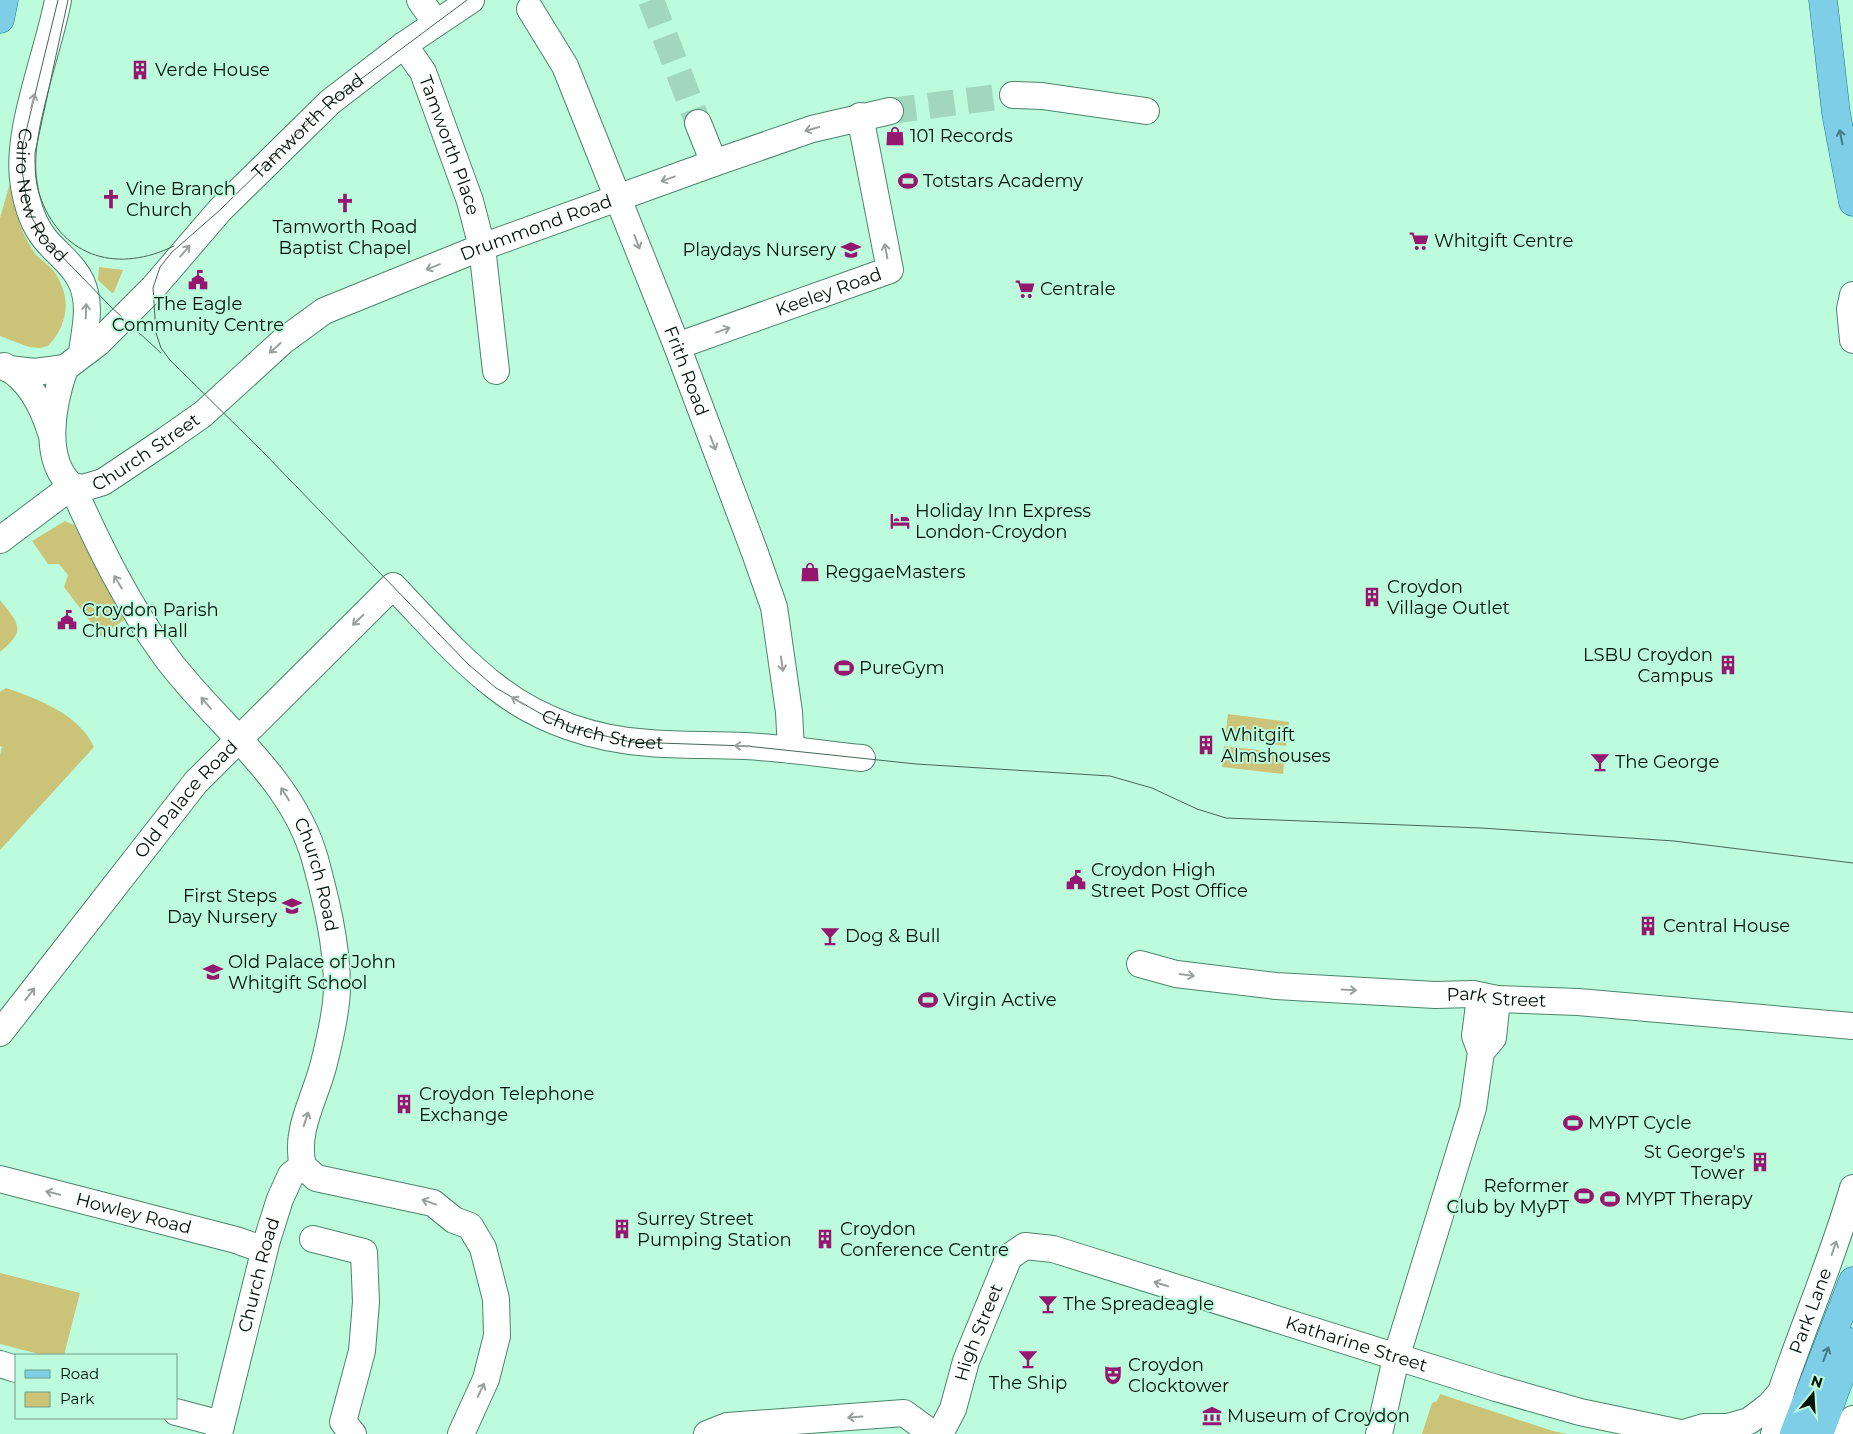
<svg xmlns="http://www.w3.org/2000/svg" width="1853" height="1434" viewBox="0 0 1853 1434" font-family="Montserrat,sans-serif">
<rect width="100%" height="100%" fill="#bdfbdd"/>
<!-- green -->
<path fill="#cbc478" d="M10,183C13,207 20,230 33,251C39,260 50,264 55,273C72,298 68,325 48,346L40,348L29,347L0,336V218Z
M99,267L123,270L114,292L112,293L98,280Z
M65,521L74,525L124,620L101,636L64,587L68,575L59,564H48L32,541Z
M0,600C19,624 27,630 0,652Z
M6,688C38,699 79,714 94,747L0,850V755L2,747L0,746V692Z
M1228,714L1289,722L1286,746L1225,738Z
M1224,746L1285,753L1283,774L1222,767Z
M0,1273L80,1293L64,1355H43L0,1344Z
M1440,1394L1553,1431L1567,1434H1422L1432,1403L1437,1401Z"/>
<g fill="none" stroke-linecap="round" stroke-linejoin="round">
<!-- minor-tunnel -->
<path stroke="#a1d8bd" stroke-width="26" stroke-dasharray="26 13" stroke-linecap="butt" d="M651,0L698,123
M890,111L1013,95"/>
<defs>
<g id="minor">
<path id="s1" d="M58,0C48,54 14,134 24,186C27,205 33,224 45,239C59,256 80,269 85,293C90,312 84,334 82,353"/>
<path d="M420,0L436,23"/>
<path id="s2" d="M530,9L565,66L677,346L755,553L774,607L789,712L791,750"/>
<path id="s3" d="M404,45L423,72L470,201L482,247L496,371"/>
<path d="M1013,95L1042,96L1146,111"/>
<path d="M698,123L714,163"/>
<path d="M1853,295L1850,309L1853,340"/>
<path id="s4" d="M677,346L890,270L860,116"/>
<path d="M4,366C30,379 43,407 51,433"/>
<path id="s5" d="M65,368C53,402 41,459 72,486C99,546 127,604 166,657C216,725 291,774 315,859C326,900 337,944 337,987C337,1007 329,1043 324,1063C316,1097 294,1130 303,1166"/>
<path id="s6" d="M8,369L35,372L65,368L98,343L153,288L220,210L330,102L404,45L471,0"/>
<path id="s7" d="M0,540L72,486L83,488L103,482L166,440L203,414L283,341L324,311L482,247L714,163L812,129L890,111"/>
<path id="s8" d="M1140,964L1176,974L1276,986L1435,995L1473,994L1497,999L1578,1002L1853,1026"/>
<path id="s9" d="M0,1033L196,782L393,586C426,620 458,658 496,687C539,721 596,740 650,743C682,746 714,744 745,746C784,748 823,754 862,758"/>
<path d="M1481,1052L1493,1038L1497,999"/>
<path d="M303,1166L316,1178L433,1203L454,1220L470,1226L483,1248L496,1299L497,1336L486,1379L461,1434"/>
<path id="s10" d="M0,1179L236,1240L264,1250"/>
<path d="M313,1239L364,1252L366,1302L362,1351L343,1422L353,1434"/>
<path d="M0,1364L16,1369"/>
<path d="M176,1412L221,1424"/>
<path d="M1684,1433L1704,1427H1728L1749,1421L1770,1405L1781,1392"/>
<path id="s11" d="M219,1434L267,1240L280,1199L291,1175L303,1166"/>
<path d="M707,1434L727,1426L904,1413L933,1434"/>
<path id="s12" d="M940,1434L953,1409L966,1361L1009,1257L1025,1246L1053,1249L1496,1388L1580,1412L1685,1434"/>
<path d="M1379,1434L1396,1358L1473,1108L1481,1052L1475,1036L1480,997"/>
<path id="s13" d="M1774,1434C1779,1419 1777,1404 1782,1389C1805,1322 1833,1257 1853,1188"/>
<path d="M1847,1434L1853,1419"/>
</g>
<path id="major" d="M1823,0L1836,113L1853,202
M0,19L4,0
M1794,1434L1853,1281
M1819,1434L1853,1342"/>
</defs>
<!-- minor casing -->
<use href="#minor" stroke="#4b846b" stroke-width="28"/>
<!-- major casing -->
<use href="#major" stroke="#19778e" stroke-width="29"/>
<!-- minor -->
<use href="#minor" stroke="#fff" stroke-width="26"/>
<!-- major -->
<use href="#major" stroke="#7dcee6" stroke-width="28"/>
<!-- tram -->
<g stroke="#456756" stroke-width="1">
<path d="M58,0L23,144L22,170L27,202L32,218L45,239L111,307L161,353"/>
<path d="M68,0L35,153C35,168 35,184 41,199C64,259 119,273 174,246"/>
<path id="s14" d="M467,0L330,102L220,210L172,252L160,267L153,288L156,333L161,348L170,360L263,452L468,664L496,688L543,715L576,729L631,742L746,746L916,764L1110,776L1152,788L1197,809L1226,818L1481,828L1674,841L1853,863"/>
</g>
</g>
<!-- one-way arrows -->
<defs><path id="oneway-shaft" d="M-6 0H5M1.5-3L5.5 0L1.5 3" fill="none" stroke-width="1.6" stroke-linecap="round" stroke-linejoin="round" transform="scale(1.25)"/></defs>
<g stroke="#99a09d">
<use href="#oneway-shaft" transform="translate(33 101) rotate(-76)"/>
<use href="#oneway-shaft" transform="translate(812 129) rotate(164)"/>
<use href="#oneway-shaft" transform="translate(668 179) rotate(160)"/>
<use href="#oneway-shaft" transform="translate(637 242) rotate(69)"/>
<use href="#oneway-shaft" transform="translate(185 251) rotate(-49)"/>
<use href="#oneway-shaft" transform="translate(886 251) rotate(-101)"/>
<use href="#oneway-shaft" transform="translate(433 267) rotate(158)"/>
<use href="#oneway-shaft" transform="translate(86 311) rotate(-88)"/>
<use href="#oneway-shaft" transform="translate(723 330) rotate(-20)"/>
<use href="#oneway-shaft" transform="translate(275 348) rotate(138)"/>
<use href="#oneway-shaft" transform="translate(713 443) rotate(69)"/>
<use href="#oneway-shaft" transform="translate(118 582) rotate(-121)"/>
<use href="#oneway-shaft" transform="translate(358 620) rotate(136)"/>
<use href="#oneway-shaft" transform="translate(782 664) rotate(82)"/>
<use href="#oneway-shaft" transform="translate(518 701) rotate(-150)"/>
<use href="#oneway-shaft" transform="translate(206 703) rotate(-131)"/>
<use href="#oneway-shaft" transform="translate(742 746) rotate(-178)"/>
<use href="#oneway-shaft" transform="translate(285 794) rotate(-122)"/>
<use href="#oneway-shaft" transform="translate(1187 975) rotate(8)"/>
<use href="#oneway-shaft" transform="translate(1349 990) rotate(3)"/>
<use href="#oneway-shaft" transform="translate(30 994) rotate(-52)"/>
<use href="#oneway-shaft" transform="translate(306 1119) rotate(-72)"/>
<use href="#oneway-shaft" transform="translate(53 1193) rotate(-166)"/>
<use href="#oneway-shaft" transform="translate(429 1202) rotate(-160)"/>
<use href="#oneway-shaft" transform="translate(1834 1248) rotate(-71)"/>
<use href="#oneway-shaft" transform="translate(1161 1284) rotate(-163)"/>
<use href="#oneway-shaft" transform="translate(481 1390) rotate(-65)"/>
<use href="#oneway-shaft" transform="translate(855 1417) rotate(176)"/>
</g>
<g stroke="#457983">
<use href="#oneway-shaft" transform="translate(1841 137) rotate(-101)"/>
<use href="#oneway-shaft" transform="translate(1826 1354) rotate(-69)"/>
</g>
<!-- icons -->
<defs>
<symbol id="building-bare" viewBox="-9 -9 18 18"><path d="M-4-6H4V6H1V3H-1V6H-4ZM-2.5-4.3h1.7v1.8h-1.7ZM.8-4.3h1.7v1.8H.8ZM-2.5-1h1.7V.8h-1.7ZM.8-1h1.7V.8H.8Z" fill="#961770" stroke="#bdfbdd" stroke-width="2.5" paint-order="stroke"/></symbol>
<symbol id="shop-bare" viewBox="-9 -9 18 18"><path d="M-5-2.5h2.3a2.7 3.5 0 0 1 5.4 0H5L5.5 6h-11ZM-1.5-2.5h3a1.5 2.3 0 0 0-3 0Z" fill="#961770" stroke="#bdfbdd" stroke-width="2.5" paint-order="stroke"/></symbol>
<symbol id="stadium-bare" viewBox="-9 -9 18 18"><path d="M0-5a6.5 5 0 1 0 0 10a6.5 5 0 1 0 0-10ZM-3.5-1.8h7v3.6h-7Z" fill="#961770" stroke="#bdfbdd" stroke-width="2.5" paint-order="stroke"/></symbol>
<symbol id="church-bare" viewBox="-9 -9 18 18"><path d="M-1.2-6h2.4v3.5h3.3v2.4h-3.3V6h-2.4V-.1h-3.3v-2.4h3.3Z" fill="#961770" stroke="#bdfbdd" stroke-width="2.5" paint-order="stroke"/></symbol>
<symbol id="supermarket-bare" viewBox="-9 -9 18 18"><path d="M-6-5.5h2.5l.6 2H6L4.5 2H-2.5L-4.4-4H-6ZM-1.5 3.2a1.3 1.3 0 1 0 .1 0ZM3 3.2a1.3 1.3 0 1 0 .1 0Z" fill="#961770" stroke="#bdfbdd" stroke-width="2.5" paint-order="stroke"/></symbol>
<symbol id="school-bare" viewBox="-9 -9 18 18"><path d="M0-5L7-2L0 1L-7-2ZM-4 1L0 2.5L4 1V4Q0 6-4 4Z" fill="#961770" stroke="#bdfbdd" stroke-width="2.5" paint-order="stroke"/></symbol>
<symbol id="civic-bare" viewBox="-9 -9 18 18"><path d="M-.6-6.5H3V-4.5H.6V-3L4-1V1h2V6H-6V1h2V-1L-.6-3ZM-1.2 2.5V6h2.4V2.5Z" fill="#961770" stroke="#bdfbdd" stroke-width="2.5" paint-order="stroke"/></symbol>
<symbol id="hotel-bare" viewBox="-9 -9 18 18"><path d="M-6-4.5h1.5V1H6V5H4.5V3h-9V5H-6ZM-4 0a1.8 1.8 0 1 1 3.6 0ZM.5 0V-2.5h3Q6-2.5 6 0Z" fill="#961770" stroke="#bdfbdd" stroke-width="2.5" paint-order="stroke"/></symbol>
<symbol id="bar-bare" viewBox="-9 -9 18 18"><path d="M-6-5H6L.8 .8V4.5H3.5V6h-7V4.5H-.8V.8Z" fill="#961770" stroke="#bdfbdd" stroke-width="2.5" paint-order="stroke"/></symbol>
<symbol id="theatre-bare" viewBox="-9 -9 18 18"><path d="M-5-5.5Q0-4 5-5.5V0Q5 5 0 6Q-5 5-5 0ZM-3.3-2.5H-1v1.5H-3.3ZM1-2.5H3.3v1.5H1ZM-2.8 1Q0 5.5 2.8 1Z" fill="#961770" stroke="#bdfbdd" stroke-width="2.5" paint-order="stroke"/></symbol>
<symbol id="museum-bare" viewBox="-9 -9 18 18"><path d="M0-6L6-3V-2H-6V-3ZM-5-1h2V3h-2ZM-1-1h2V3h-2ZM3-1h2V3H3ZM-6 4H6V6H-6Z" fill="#961770" stroke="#bdfbdd" stroke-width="2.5" paint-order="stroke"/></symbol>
</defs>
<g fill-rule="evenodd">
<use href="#building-bare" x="126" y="56" width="28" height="28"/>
<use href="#shop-bare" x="881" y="122" width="28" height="28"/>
<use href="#stadium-bare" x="894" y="167" width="28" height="28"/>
<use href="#church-bare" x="97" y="185" width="28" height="28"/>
<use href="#church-bare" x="331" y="189" width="28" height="28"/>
<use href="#supermarket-bare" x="1405" y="227" width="28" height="28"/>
<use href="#school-bare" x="837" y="236" width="28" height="28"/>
<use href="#civic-bare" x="184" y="266" width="28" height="28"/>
<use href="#supermarket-bare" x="1011" y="275" width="28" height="28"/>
<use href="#hotel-bare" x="886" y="507" width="28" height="28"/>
<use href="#shop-bare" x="796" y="558" width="28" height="28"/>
<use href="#building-bare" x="1358" y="583" width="28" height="28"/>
<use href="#civic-bare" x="53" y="606" width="28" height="28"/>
<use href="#building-bare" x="1714" y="651" width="28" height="28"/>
<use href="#stadium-bare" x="830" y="654" width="28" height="28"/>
<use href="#building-bare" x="1192" y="731" width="28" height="28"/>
<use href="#bar-bare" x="1586" y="748" width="28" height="28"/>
<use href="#civic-bare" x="1062" y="866" width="28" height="28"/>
<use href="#school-bare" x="278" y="892" width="28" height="28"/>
<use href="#building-bare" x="1634" y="912" width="28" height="28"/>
<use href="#bar-bare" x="816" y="922" width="28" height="28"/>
<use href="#school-bare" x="199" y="958" width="28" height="28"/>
<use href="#stadium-bare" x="914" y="986" width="28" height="28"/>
<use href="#building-bare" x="390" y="1090" width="28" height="28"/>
<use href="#stadium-bare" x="1559" y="1109" width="28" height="28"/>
<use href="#building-bare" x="1746" y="1148" width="28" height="28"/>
<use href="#stadium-bare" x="1570" y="1182" width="28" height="28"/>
<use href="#stadium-bare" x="1596" y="1185" width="28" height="28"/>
<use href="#building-bare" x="608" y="1215" width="28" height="28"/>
<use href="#building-bare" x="811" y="1225" width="28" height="28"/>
<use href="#bar-bare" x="1034" y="1290" width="28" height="28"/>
<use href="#bar-bare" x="1014" y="1345" width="28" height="28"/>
<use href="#theatre-bare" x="1099" y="1361" width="28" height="28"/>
<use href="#museum-bare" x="1198" y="1402" width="28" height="28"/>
</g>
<g text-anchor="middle" stroke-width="4" stroke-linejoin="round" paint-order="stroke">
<!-- poi labels -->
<g font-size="18" fill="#001209" stroke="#bdfbdd" text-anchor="start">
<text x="155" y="76">Verde House</text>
<text x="910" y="142">101 Records</text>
<text x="923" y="187">Totstars Academy</text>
<text x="126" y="195">Vine Branch<tspan x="126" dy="21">Church</tspan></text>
<text x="345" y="233" text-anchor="middle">Tamworth Road<tspan x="345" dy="21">Baptist Chapel</tspan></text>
<text x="1434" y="247">Whitgift Centre</text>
<text x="836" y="256" text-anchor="end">Playdays Nursery</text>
<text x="1040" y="295">Centrale</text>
<text x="198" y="310" text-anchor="middle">The Eagle<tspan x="198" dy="21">Community Centre</tspan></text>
<text x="915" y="517">Holiday Inn Express<tspan x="915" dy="21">London-Croydon</tspan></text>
<text x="825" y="578">ReggaeMasters</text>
<text x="1387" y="593">Croydon<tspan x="1387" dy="21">Village Outlet</tspan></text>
<text x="82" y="616">Croydon Parish<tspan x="82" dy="21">Church Hall</tspan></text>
<text x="1713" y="661" text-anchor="end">LSBU Croydon<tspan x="1713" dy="21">Campus</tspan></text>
<text x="859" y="674">PureGym</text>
<text x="1221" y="741">Whitgift<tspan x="1221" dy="21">Almshouses</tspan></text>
<text x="1615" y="768">The George</text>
<text x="1091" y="876">Croydon High<tspan x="1091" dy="21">Street Post Office</tspan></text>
<text x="277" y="902" text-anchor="end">First Steps<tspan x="277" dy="21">Day Nursery</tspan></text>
<text x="1663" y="932">Central House</text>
<text x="845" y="942">Dog &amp; Bull</text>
<text x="228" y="968">Old Palace of John<tspan x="228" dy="21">Whitgift School</tspan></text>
<text x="943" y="1006">Virgin Active</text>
<text x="419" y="1100">Croydon Telephone<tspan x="419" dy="21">Exchange</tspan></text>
<text x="1588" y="1129">MYPT Cycle</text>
<text x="1745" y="1158" text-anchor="end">St George's<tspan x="1745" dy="21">Tower</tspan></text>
<text x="1569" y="1192" text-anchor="end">Reformer<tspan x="1569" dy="21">Club by MyPT</tspan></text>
<text x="1625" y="1205">MYPT Therapy</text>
<text x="637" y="1225">Surrey Street<tspan x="637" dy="21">Pumping Station</tspan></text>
<text x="840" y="1235">Croydon<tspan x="840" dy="21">Conference Centre</tspan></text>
<text x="1063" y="1310">The Spreadeagle</text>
<text x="1128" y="1371">Croydon<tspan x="1128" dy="21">Clocktower</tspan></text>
<text x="1028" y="1389" text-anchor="middle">The Ship</text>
<text x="1227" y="1422">Museum of Croydon</text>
</g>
<!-- street labels -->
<g font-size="18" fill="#001209" stroke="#bdfbdd">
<text dy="6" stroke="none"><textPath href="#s6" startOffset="401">Tamworth Road</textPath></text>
<text dy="6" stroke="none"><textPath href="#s3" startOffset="111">Tamworth Place</textPath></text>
<text dy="6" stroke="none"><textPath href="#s1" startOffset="204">Cairo New Road</textPath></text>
<text dy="6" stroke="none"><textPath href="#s7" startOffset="630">Drummond Road</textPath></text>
<text dy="6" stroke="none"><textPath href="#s4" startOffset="161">Keeley Road</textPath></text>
<text dy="6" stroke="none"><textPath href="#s2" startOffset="395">Frith Road</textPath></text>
<text dy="6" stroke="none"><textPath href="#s7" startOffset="174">Church Street</textPath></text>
<text dy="6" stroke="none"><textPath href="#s14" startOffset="1085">Church Street</textPath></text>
<text dy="6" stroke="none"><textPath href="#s9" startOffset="299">Old Palace Road</textPath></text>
<text dy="6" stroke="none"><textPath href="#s5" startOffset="589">Church Road</textPath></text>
<text dy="6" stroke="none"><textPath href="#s8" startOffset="359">Park Street</textPath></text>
<text dy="6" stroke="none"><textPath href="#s10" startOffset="138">Howley Road</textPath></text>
<text dy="6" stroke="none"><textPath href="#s11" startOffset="164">Church Road</textPath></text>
<text dy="6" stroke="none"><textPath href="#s13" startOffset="129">Park Lane</textPath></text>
<text dy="6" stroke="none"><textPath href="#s12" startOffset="109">High Street</textPath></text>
<text dy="6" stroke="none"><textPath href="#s12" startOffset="556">Katharine Street</textPath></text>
</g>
</g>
<!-- legend -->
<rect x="15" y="1354" width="162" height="65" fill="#bdfbdd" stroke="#719e88"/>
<rect x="25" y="1370" width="25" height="8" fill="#7dcee6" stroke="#719e88"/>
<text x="60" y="1379" font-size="15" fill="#001209">Road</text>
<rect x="25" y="1392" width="25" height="15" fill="#cbc478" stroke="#719e88"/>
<text x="60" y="1404" font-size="15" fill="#001209">Park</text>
<!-- north arrow -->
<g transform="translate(1813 1394) rotate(18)" stroke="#bdfbdd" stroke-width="4" paint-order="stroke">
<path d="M0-4L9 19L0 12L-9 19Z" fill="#001209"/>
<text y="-8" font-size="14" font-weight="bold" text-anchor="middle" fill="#001209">N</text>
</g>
</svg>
